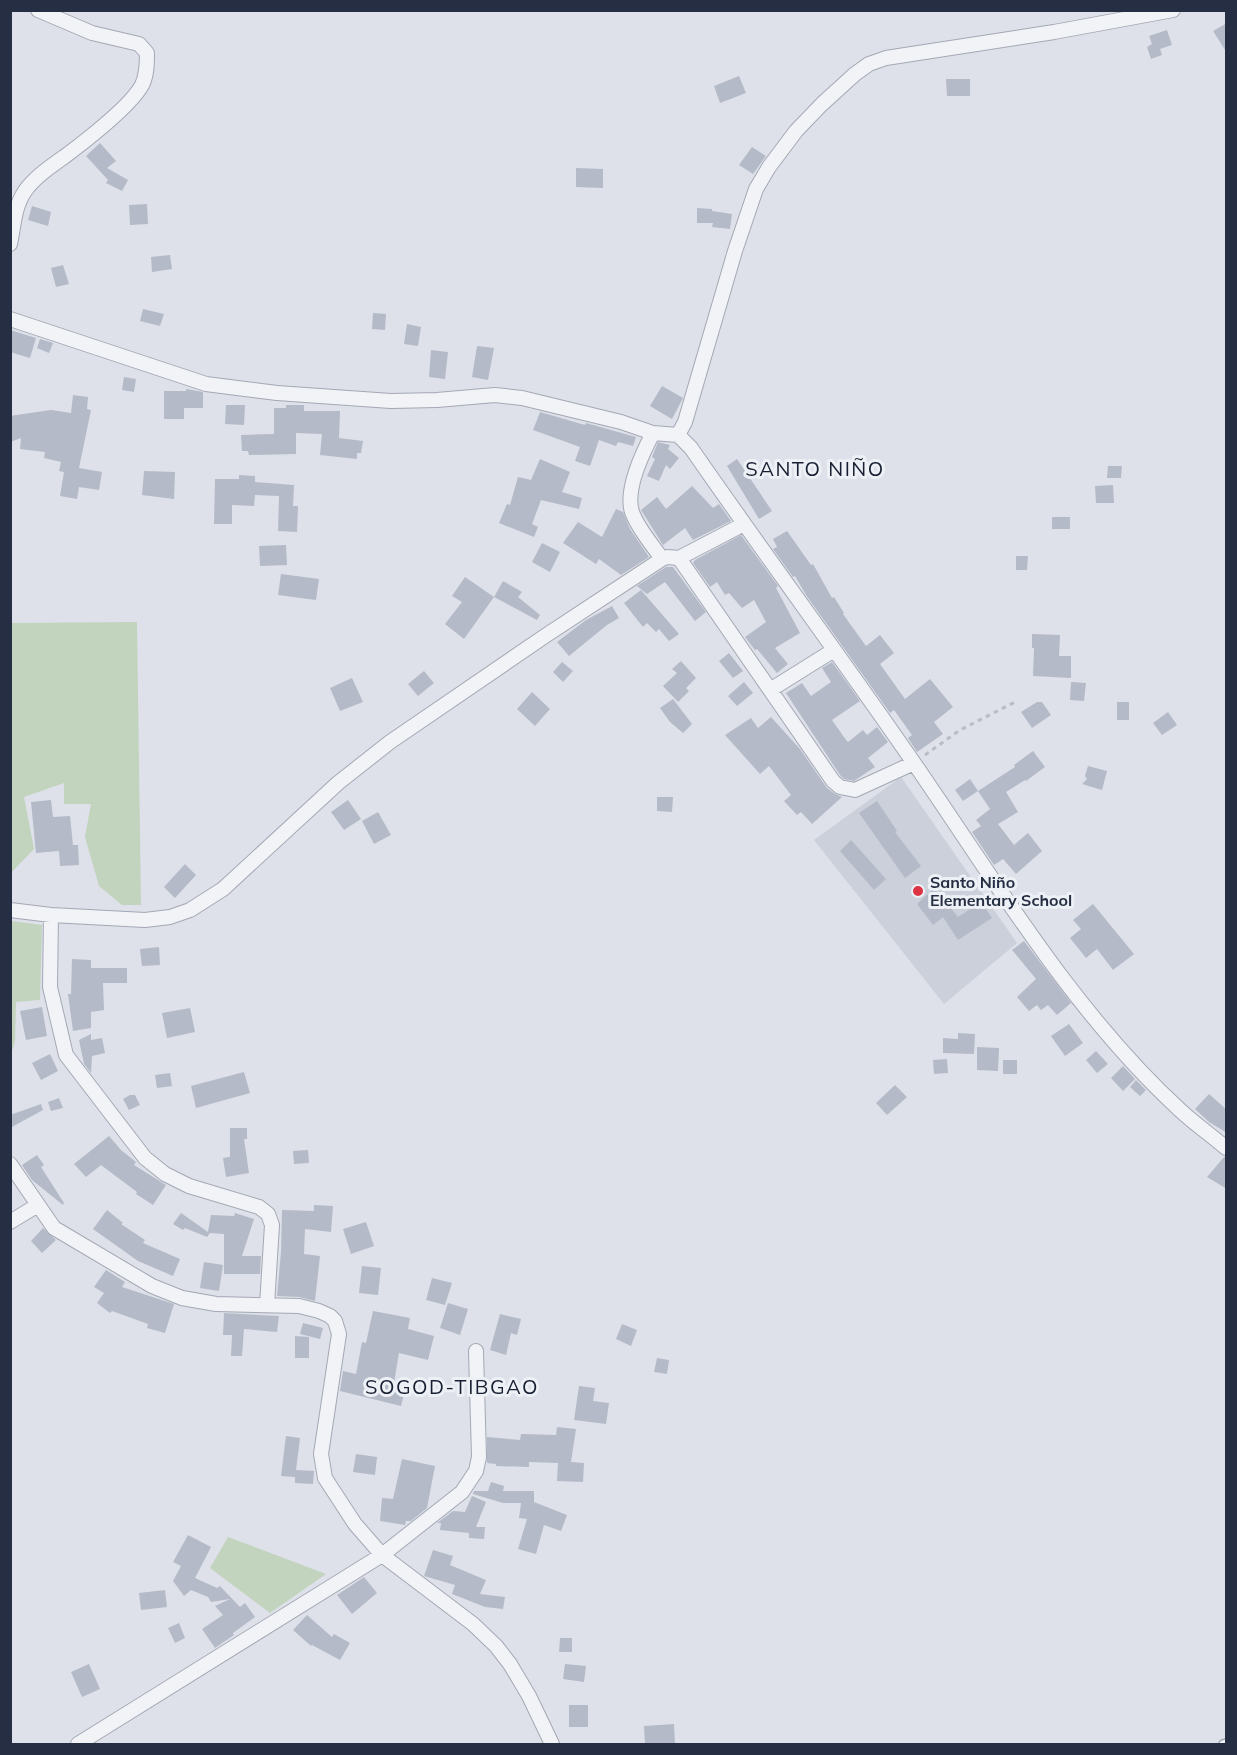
<svg xmlns="http://www.w3.org/2000/svg" width="1237" height="1755" viewBox="0 0 1237 1755" font-family="Mulish,sans-serif">
<rect width="100%" height="100%" fill="#dee1e9"/>
<!-- built -->
<path fill="#cbd0db" d="M901,777L1017,943L944,1004L814,840Z"/>
<!-- green -->
<path fill="#c2d4be" d="M137,622L141,905H122L99,886L85,837L91,804H64V783L24,797L34,849L11,873V623Z
M11,921L42,925L40,1000L16,1002L15,1042L11,1054Z
M228,1537L326,1574L270,1613L210,1568Z"/>
<!-- building -->
<path fill="#b4bac7" d="M1227,23V53L1213,31Z
M1167,30L1172,45L1160,49L1162,55L1151,59L1147,47L1152,44L1149,36Z
M739,76L746,93L720,103L714,86Z
M946,79H970V96H947Z
M100,143L116,161L107,168L128,180L122,191L106,183L108,180L86,156Z
M752,147L766,156L753,174L739,165Z
M576,168L603,169V188L576,187Z
M147,204L148,224L130,225L129,205Z
M32,206L51,212L48,226L28,220Z
M697,208L712,209V211L732,214L730,229L712,227L713,223H697Z
M170,255L172,269L152,272L151,257Z
M63,265L69,284L56,287L51,268Z
M143,309L164,314L160,326L140,321Z
M373,313L386,314L385,330L372,329Z
M407,324L421,327L418,346L404,344Z
M10,330L36,338L30,358L10,352Z
M40,339L53,343L49,353L37,348Z
M477,346L494,348L488,380L472,377Z
M431,350L448,352L445,379L429,377Z
M124,377L136,379L134,392L122,390Z
M662,386L683,398L672,419L650,406Z
M186,389L203,392V408H184V419H164V391H186Z
M73,395L88,397L87,409L91,410L79,468L102,472L99,490L79,487L77,499L60,496L64,472L59,471L61,462L44,458L45,452L20,449L21,438L10,442V416L51,410L71,413Z
M226,405H245L244,425L225,424Z
M286,405H304V411H340L339,438L363,441L361,453H357V459L320,455L322,434L296,433V454L249,455L248,451H242L241,435L274,434V408H286Z
M540,412L585,425L586,423L636,437L633,446L618,442L616,446L599,440L590,466L575,461L580,447L533,430Z
M658,442L670,445L668,449L679,458L670,469L666,465L659,481L647,476L655,459L652,457Z
M540,459L570,472L562,492L582,498L579,509L541,500L532,524L538,527L534,537L499,523L507,504L510,505L518,477L531,480Z
M737,459L772,511L759,519L727,466Z
M1108,466H1122L1121,478H1107Z
M144,471L175,472L174,499L142,495Z
M239,475L255,476V482L294,485L293,506H298L297,532L278,531L279,496L255,495L254,506L232,505V524H214L215,479H239Z
M1113,485L1114,503H1096L1095,486Z
M692,486L713,508L719,504L731,521L693,540L685,528L663,545L641,510L657,497L666,509Z
M616,509L623,512L630,529L649,557L621,575L599,559L596,564L563,543L578,522L602,537Z
M1052,517H1070V529H1052Z
M787,531L811,565L813,564L832,598L834,597L844,613L843,614L866,646L880,635L894,653L880,664L905,699L930,679L953,707L934,722L943,734L917,752L908,738L912,735L894,710L890,713L806,595L795,576L793,577L773,549L777,547L773,539Z
M741,535L778,586L776,588L800,633L775,648L788,664L777,673L757,649L755,650L745,637L766,622L754,600L742,608L729,593L725,595L717,582L710,587L693,563L695,560Z
M542,543L560,552L550,572L532,562Z
M286,545L287,565L260,566L259,546Z
M1016,556H1028L1027,570H1016Z
M666,567H673L706,612L695,621L665,582L647,594L637,586Z
M281,574L319,579L316,600L278,595Z
M465,577L494,597L464,639L445,624L462,602L452,596Z
M503,581L522,592L518,597L540,615L537,620L494,597Z
M641,590L679,634L669,641L659,629L656,632L647,623L643,627L624,603Z
M612,606L619,618L607,625L569,656L557,642L586,620Z
M1032,634L1060,635L1059,656H1071V678L1033,676L1034,648H1032Z
M729,653L743,671L733,678L719,661Z
M681,661L696,678L686,688L689,691L678,702L663,686L677,673L672,669Z
M562,662L573,671L563,682L553,672Z
M832,662L860,701L832,720L846,740L848,742L863,730L867,735L877,727L888,742L868,758L875,767L854,781L844,779L840,775L786,693L802,683L811,696L831,682L822,668Z
M424,671L434,683L418,696L408,684Z
M352,678L363,702L340,711L330,688Z
M744,682L753,693L737,706L728,696Z
M1071,682L1086,683L1084,701L1070,700Z
M532,692L550,709L535,726L517,709Z
M673,699L692,724L683,733L670,722L660,708Z
M1037,702H1042L1051,715L1032,728L1021,712Z
M1117,702H1129V720H1117Z
M1168,712L1177,725L1162,735L1153,723Z
M771,717L800,749L827,788L835,794L842,797L812,824L801,812L797,815L784,801L791,795L769,766L760,774L725,735L751,718L758,728Z
M1033,751L1045,767L1026,781L1025,780L1006,792L1018,812L998,824L1014,845L1028,833L1042,851L1016,874L1003,859L994,865L972,832L981,826L976,820L990,809L978,791L1015,767L1014,765Z
M1088,766L1107,771L1102,790L1082,784L1087,779L1085,776Z
M970,779L978,791L963,801L955,790Z
M657,797H673L672,812L657,811Z
M51,800L53,817L70,816L73,845H78L79,865L60,866L59,851L36,853L31,802Z
M348,800L361,819L344,830L331,812Z
M877,801L897,831L895,832L921,866L905,878L859,813Z
M378,812L391,835L374,844L362,821Z
M851,840L886,879L874,890L840,851Z
M185,864L196,875L175,898L164,887Z
M934,888L958,917L981,902L992,918L958,940L943,917L933,925L917,904Z
M1093,904L1134,954L1113,970L1097,949L1086,958L1070,938L1081,929L1073,920Z
M1024,941L1071,1003L1057,1015L1048,1005L1041,1010L1037,1005L1029,1011L1017,997L1036,979L1012,950Z
M159,947L160,965L142,966L140,949Z
M72,959L91,960V968H127V983H103L104,1010L91,1012V1028L73,1031L68,994H71Z
M42,1007L47,1036L26,1040L20,1011Z
M190,1008L195,1032L167,1038L162,1013Z
M1069,1024L1083,1043L1065,1056L1051,1036Z
M958,1033L975,1034L974,1054L943,1053V1038L958,1039Z
M91,1034V1040L102,1038L105,1053L92,1056L91,1073L84,1064L79,1040Z
M977,1047L999,1048L998,1071L977,1070Z
M1096,1051L1108,1064L1097,1073L1086,1060Z
M50,1054L58,1071L41,1080L32,1063Z
M947,1059L948,1073L934,1074L933,1060Z
M1003,1060H1017V1074H1003Z
M1123,1066L1135,1079L1123,1091L1111,1078Z
M244,1072L250,1093L196,1108L191,1086Z
M170,1073L172,1086L157,1088L155,1075Z
M1136,1080L1146,1090L1140,1096L1130,1087Z
M895,1085L907,1097L887,1115L876,1103Z
M1209,1094L1227,1110V1133L1209,1122L1195,1109Z
M130,1095H135L140,1105L129,1110L123,1099Z
M59,1098L63,1108L51,1111L48,1102Z
M41,1104L43,1110L10,1128V1115Z
M230,1128H247V1139H244L249,1173L226,1177L223,1158L230,1157Z
M109,1136L121,1150L136,1162L134,1165L166,1185L153,1205L136,1194L137,1192L101,1165L86,1177L74,1164Z
M308,1150L309,1163L294,1164L293,1151Z
M37,1155L44,1165L41,1167L64,1203L63,1205L32,1180L22,1165Z
M1224,1157H1227V1189L1207,1177Z
M314,1205L333,1206L331,1232L305,1229L304,1254L320,1256L315,1301L299,1297L277,1296L281,1252L282,1210L314,1211Z
M107,1210L123,1223L121,1224L145,1240L143,1243L180,1259L173,1276L138,1261L93,1229Z
M181,1213L208,1232L211,1215L234,1216L235,1213L254,1219L242,1256H261L260,1274H224V1234L210,1233L207,1237L185,1228L183,1230L173,1224Z
M366,1222L374,1246L351,1254L343,1229Z
M43,1228L56,1240L42,1253L31,1241Z
M204,1262L223,1265L219,1291L200,1288Z
M362,1266L381,1268L378,1295L359,1293Z
M106,1270L125,1282L122,1287L174,1304L165,1333L147,1328L148,1324L112,1311L110,1313L97,1303L104,1293L94,1287Z
M432,1278L452,1283L445,1305L426,1300Z
M448,1303L468,1309L460,1335L440,1328Z
M373,1311L410,1318L408,1329L434,1336L428,1360L399,1353L394,1383L406,1386L401,1406L340,1391L343,1371L356,1374L362,1342L366,1343Z
M224,1313L279,1316L277,1332L244,1329L242,1356H231L232,1335H223Z
M500,1314L521,1319L517,1335L511,1333L506,1355L490,1350Z
M303,1323L323,1328L320,1339L300,1334Z
M622,1324L637,1330L631,1346L616,1339Z
M295,1336L309,1337V1358H295Z
M657,1358L669,1360L667,1374L654,1372Z
M579,1386L595,1388L593,1401L609,1403L606,1424L574,1420Z
M557,1427L576,1429L571,1462L584,1463L583,1482L557,1481L558,1463L529,1462V1467L496,1466V1464L487,1463V1437L520,1440L521,1434L556,1435Z
M286,1436L300,1438L296,1470L314,1471L313,1484L295,1483V1477L281,1476Z
M356,1454L377,1457L375,1475L353,1472Z
M402,1459L435,1466L427,1508L411,1521H406L405,1525L380,1521L382,1498L393,1499Z
M491,1482L504,1486L503,1491H534V1502L567,1515L561,1531L544,1525L536,1554L518,1549L527,1519L519,1518L521,1503H503L473,1494L474,1491H488Z
M472,1496L486,1502L476,1527H485L484,1539L469,1538V1533L440,1530L441,1523H437L453,1511L465,1512Z
M188,1535L211,1547L195,1578L217,1588L220,1586L240,1607L245,1603L255,1617L233,1633L234,1635L215,1648L202,1629L223,1615L215,1606L230,1599L211,1602L208,1597L191,1590L184,1596L173,1581L181,1566L173,1562Z
M433,1550L453,1556L450,1565L486,1580L480,1594L505,1597L503,1609L485,1607L452,1594L455,1585L424,1576Z
M364,1577L377,1593L352,1614L337,1595Z
M165,1590L167,1607L141,1610L139,1593Z
M307,1615L332,1637L334,1634L350,1643L340,1660L312,1645L311,1646L293,1630Z
M179,1623L185,1638L175,1643L168,1628Z
M560,1638H572V1652H559Z
M89,1664L100,1689L82,1697L71,1672Z
M565,1664L586,1666L584,1682L563,1679Z
M569,1705H588V1727H569Z
M674,1724L675,1744H645L644,1726Z"/>
<g fill="none" stroke-linecap="round" stroke-linejoin="round">
<defs>
<path id="lane" d="M1223,1744L1226,1743"/>
<path id="street" d="M10,244C14,226 14,207 25,191C35,177 50,167 64,157C84,142 130,107 142,85C147,75 147,63 147,53L139,44L92,33L38,10
M10,319L206,384L277,393L391,401L437,400L495,395L522,398L621,422L653,433L678,435L691,448C765,555 843,660 916,766C998,885 1074,1013 1181,1111C1195,1124 1211,1135 1226,1148
M653,433C643,452 625,490 632,512C638,529 652,544 662,559
M678,435L685,422L735,251L756,189L769,167L796,131L822,104L855,74L869,64L886,58L1054,32L1173,10
M679,558L833,781L840,787L855,790L914,763
M770,690L834,650
M10,910L51,915L145,920L170,917L190,910L223,889L338,783L390,742L545,636L662,559L667,557L679,558L744,524
M51,915L50,987L66,1055L145,1158L165,1174L189,1186L259,1207L268,1214L272,1225L267,1305
M10,1164L54,1228L152,1286L182,1298L216,1304L299,1306L319,1311L330,1316L335,1321L339,1334L321,1454L325,1478L355,1524L382,1555L473,1624L496,1646L510,1664L529,1696L552,1744
M10,1222L38,1205
M78,1744L382,1555L462,1492L476,1471L479,1457L476,1351"/>
</defs>
<!-- lane casing -->
<use href="#lane" stroke="#a3a8b4" stroke-width="10"/>
<!-- street casing -->
<use href="#street" stroke="#a3a8b4" stroke-width="16"/>
<!-- path -->
<path stroke="#b8bcc4" stroke-width="3" stroke-dasharray="4.5 4.5" stroke-linecap="butt" d="M925,755L960,730L1015,702"/>
<!-- lane -->
<use href="#lane" stroke="#f1f3f7" stroke-width="7"/>
<!-- street -->
<use href="#street" stroke="#f1f3f7" stroke-width="14"/>
</g>
<!-- markers -->
<circle fill="#dd3443" stroke="#edf1f6" stroke-width="2" cx="918" cy="891" r="6"/>
<g text-anchor="middle" stroke-width="6" stroke-linejoin="round" paint-order="stroke">
<!-- poi labels -->
<g font-size="16" font-weight="bold" fill="#252e42" stroke="#edf1f6" text-anchor="start">
<text x="930" y="888">Santo Niño<tspan x="930" dy="18">Elementary School</tspan></text>
</g>
<!-- quarter labels -->
<g font-size="20" letter-spacing="1.5" fill="#181f32" stroke="#edf1f6">
<text x="815" y="476">SANTO NIÑO</text>
<text x="452" y="1394">SOGOD-TIBGAO</text>
</g>
</g>
<!-- border -->
<rect width="1237" height="1755" fill="none" stroke="#252e42" stroke-width="24"/>
</svg>
